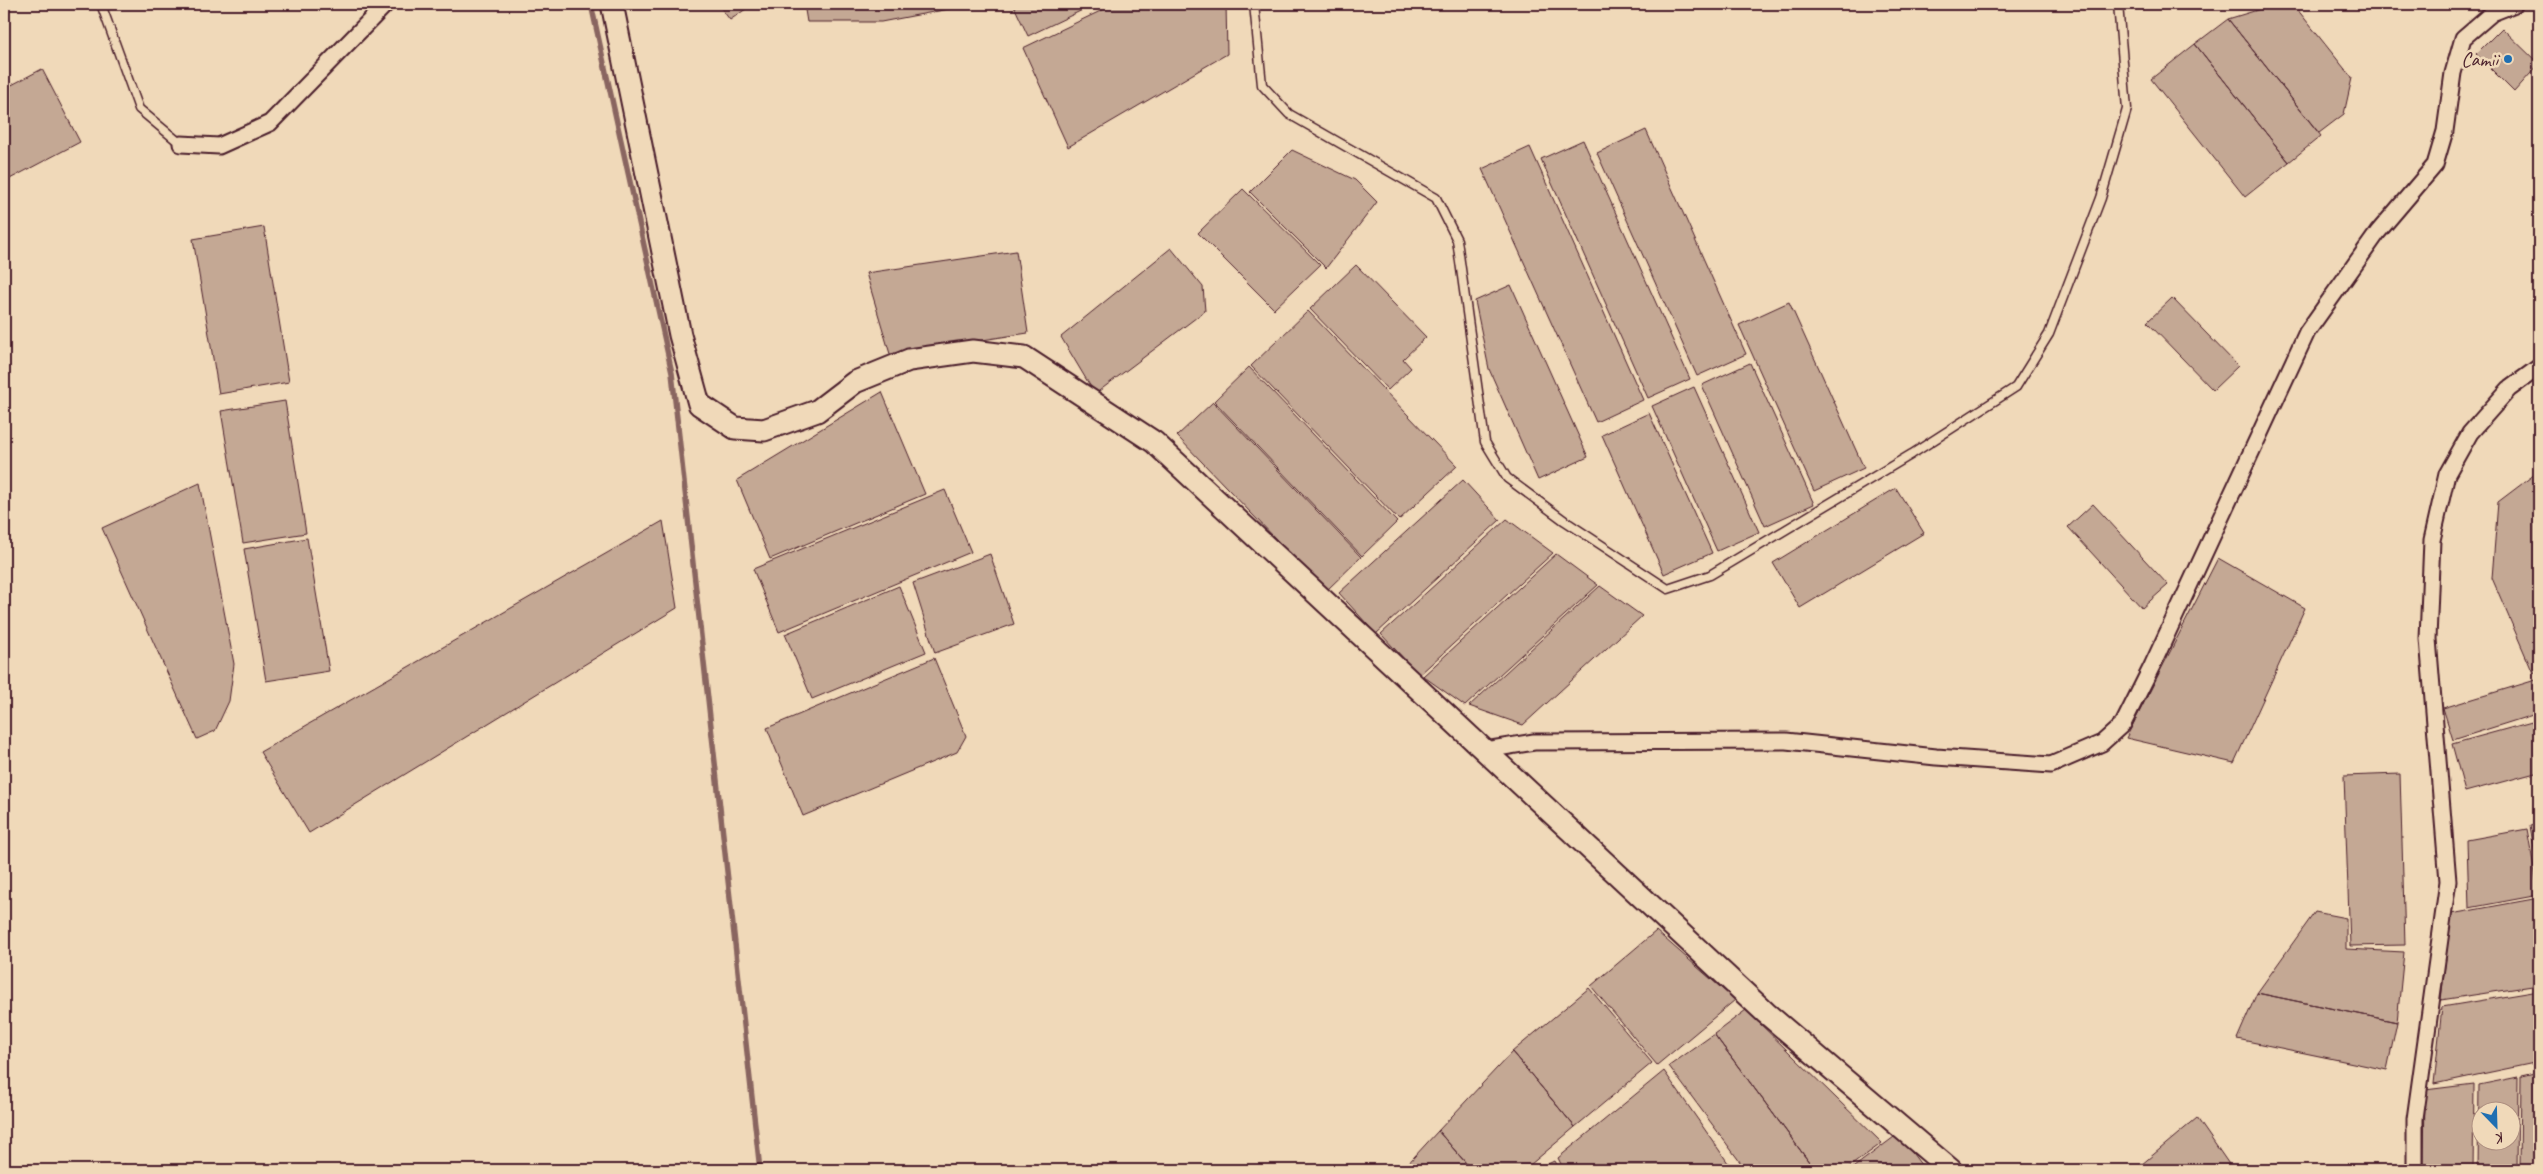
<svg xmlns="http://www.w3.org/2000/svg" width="2543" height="1174" viewBox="0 0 2543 1174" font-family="Caveat,sans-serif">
<rect width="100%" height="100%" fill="#f0d9b9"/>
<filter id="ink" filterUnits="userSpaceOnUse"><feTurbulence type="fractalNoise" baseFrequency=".02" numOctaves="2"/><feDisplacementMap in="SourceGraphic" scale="10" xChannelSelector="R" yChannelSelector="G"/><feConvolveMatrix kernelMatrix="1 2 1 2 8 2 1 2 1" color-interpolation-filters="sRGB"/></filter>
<g filter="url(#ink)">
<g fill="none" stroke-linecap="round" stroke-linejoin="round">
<!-- stream -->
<path stroke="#896560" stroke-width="5.5" d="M591,4L672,373L760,1170"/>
</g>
<!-- building -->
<path fill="#c4a894" stroke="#4a1f2b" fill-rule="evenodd" d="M718,4H753L730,20Z
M804,4H975L881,22H807Z
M1013,4H1095L1028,36Z
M1115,4H1226L1227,54L1068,147L1023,48Z
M2277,4H2293L2352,78L2344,114L2319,133L2228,19Z
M2228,19L2321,136L2289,162L2195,44Z
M2502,28L2539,64L2514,92L2476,54Z
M2195,44L2289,162L2245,197L2151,79Z
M42,69L80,142L4,182V89Z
M1646,130L1746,354L1697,376L1597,153Z
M1583,140L1690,379L1648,398L1541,159Z
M1530,147L1643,400L1596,422L1482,169Z
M1292,150L1355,180L1377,202L1326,268L1250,192Z
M1243,189L1320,265L1274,309L1198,233Z
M264,227L289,382L219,394L193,239Z
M1171,248L1203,287L1205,311L1095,394L1061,337Z
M1016,251L1028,333L890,354L866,273Z
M1356,265L1426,337L1403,359L1411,368L1388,390L1310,309Z
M1511,285L1588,457L1538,480L1489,369L1475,301Z
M2172,298L2238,366L2213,390L2147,322Z
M1789,302L1864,468L1814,491L1739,325Z
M1308,311L1457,466L1399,520L1251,366Z
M1750,363L1814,504L1765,526L1702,385Z
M1249,367L1397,522L1362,556L1214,401Z
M1694,387L1759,532L1717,551L1652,406Z
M882,392L925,494L770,559L737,480Z
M285,401L306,533L243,543L221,411Z
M1213,402L1361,557L1326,591L1177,436Z
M1649,413L1712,553L1664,574L1602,435Z
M2539,471V670L2533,673L2492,578L2498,502Z
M1463,480L1500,520L1376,634L1339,593Z
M200,483L234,664L229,701L215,731L197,739L102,528Z
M1896,488L1924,533L1800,608L1773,563Z
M945,490L971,552L779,632L753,569Z
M2093,504L2168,585L2142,608L2068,527Z
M1507,519L1553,553L1419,675L1381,634Z
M663,521L677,608L309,833L260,752Z
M307,538L329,671L266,681L244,549Z
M990,554L1014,624L935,653L913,583Z
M1556,554L1598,585L1465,706L1423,676Z
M2218,558L2305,608L2234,763L2126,738Z
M899,586L926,652L812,699L785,634Z
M1600,586L1642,616L1523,725L1469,706Z
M934,658L966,736L957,752L803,816L767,728Z
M2539,679V713L2453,740L2443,708Z
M2539,720V772L2465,792L2452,744Z
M2400,774L2405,945L2350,946L2344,776Z
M2539,824V878L2530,826Z
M2527,829L2539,895L2469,908L2467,840Z
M2539,898V985L2441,1000L2451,914Z
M2315,912L2346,918V949L2404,952L2397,1022L2257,993Z
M1656,931L1735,1000L1657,1065L1591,986Z
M1589,988L1652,1063L1575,1127L1512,1052Z
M2539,991V1062L2434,1084L2442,1007Z
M2257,993L2397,1022L2387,1070L2237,1039Z
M1746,1010L1882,1143L1845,1170H1815L1714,1034Z
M1714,1034L1815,1170H1746L1669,1066Z
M1512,1052L1575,1127L1524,1170H1472L1438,1131Z
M1664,1071L1733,1170H1564L1558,1158Z
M2539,1072V1170H2520L2521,1076Z
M2518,1077L2517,1170H2478L2479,1085ZM2480,1112H2510V1142H2480Z
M2474,1084L2473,1170H2424L2425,1090Z
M2197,1118L2233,1170H2135Z
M1438,1131L1472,1170H1405L1403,1169Z
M1898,1134L1925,1170H1850Z
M1554,1161L1559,1170H1536Z
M125,1164L129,1170H114Z"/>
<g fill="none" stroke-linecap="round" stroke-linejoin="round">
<defs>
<path id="lane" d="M101,4L139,109L181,144
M1254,4L1262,85L1289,114L1436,198L1457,240L1485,442L1507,478L1565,521L1668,589L1710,575L1912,454L2016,387L2049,334L2101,198L2127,109L2118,4"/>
<path id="street" d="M181,144L219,146L270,123L386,4
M1485,750L1534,742L1786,741L1936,757L2051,765L2102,743L2123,724L2152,666L2307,332L2378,232L2435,165L2445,131L2453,73L2463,38L2492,13L2515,4
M2415,1170V1119L2448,881L2428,639L2432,540L2447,474L2470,433L2509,389L2539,367"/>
<path id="secondary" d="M612,4L680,335L699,404L735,428L764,430L817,411L855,382L909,360L973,351L1024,357L1154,442L1766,1013L1951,1170"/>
</defs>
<!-- lane casing -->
<use href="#lane" stroke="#4a1f2b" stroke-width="11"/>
<!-- street casing -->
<use href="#street" stroke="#4a1f2b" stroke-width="19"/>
<!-- secondary casing -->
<use href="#secondary" stroke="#4a1f2b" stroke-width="25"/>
<!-- lane -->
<use href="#lane" stroke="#f0d9b9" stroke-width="8"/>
<!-- street -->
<use href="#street" stroke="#f0d9b9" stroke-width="15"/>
<!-- secondary -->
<use href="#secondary" stroke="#f0d9b9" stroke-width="21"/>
</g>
</g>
<!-- markers -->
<circle fill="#1f6fb2" stroke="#f0d9b9" stroke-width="2" cx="2508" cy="59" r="5"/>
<g text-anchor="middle" stroke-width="5" stroke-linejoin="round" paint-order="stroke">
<!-- poi labels -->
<g font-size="20" fill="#4a1f2b" stroke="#f0d9b9" text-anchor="end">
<text x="2498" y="66">Camii</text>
</g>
</g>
<!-- margin -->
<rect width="2543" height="1174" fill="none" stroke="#f0d9b9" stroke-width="20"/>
<rect x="10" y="10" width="2523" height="1154" fill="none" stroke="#4a1f2b" stroke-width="2" filter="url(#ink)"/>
<!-- north arrow -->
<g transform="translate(2496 1126) rotate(157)"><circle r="24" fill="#f0d9b9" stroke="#ae8f80"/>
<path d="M0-4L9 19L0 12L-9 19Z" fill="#1f6fb2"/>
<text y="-8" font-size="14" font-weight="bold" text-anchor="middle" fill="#4a1f2b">K</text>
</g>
</svg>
